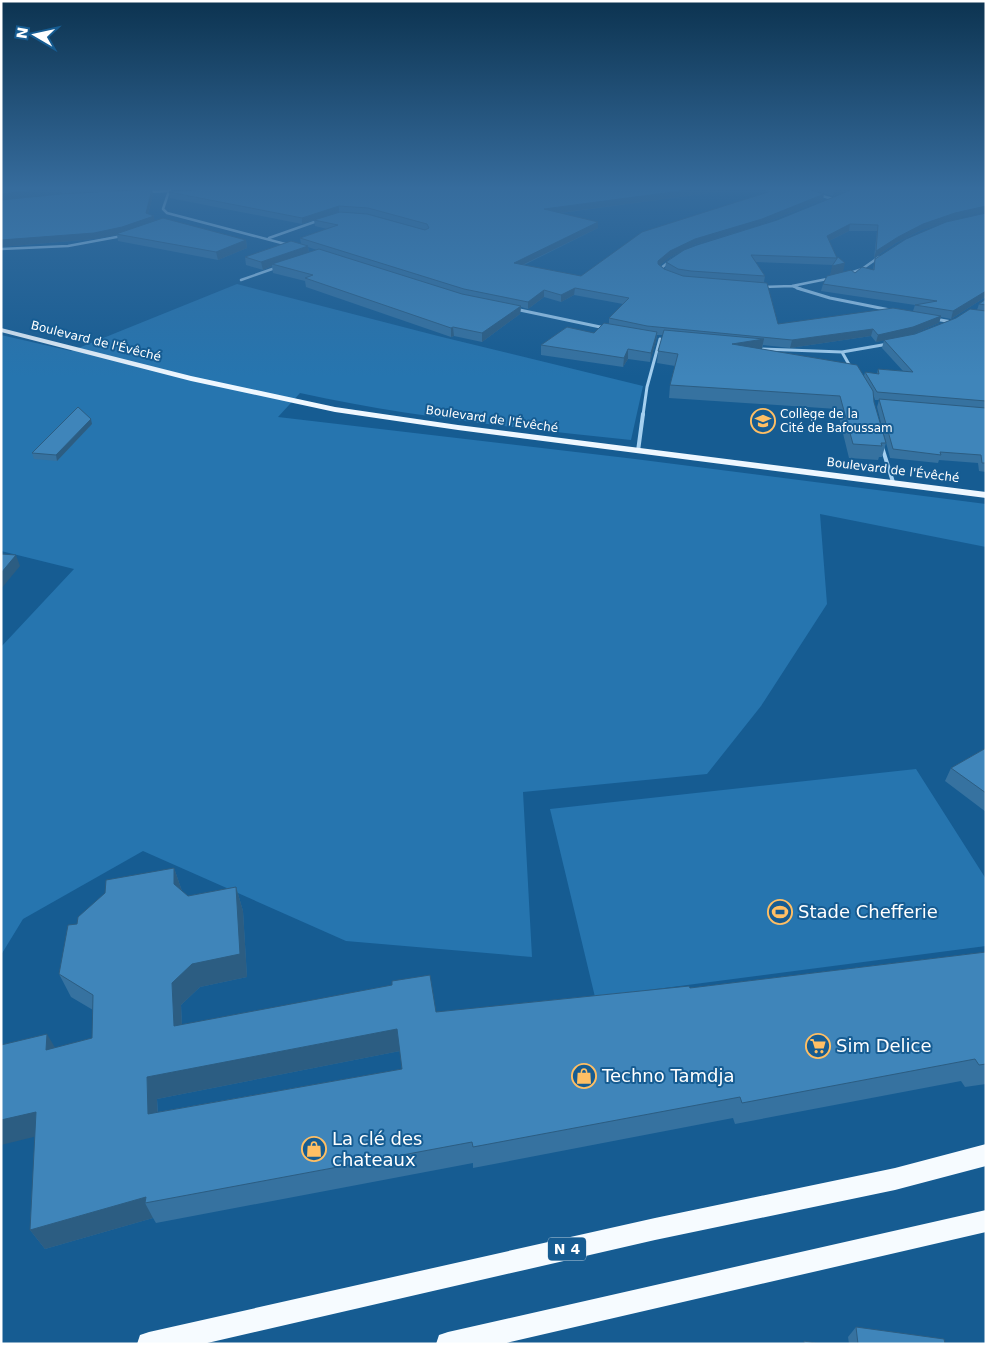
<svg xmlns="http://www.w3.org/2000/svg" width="987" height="1345" viewBox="0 0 987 1345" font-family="'DejaVu Sans',sans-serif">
<rect width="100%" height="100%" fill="#165c92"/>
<!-- green -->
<path fill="#2675af" d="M237,284L438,336L643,386L631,440C520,428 409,417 300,393L278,417L635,459L986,504V547L820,514L827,604L761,706L707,774L523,792L532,957L346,941L143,851L23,919L1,955V647L74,569L1,551V335L71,351Z
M916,769L986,879V946L595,997L550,809Z"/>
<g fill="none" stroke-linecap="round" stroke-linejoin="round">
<!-- minor-far2 -->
<path stroke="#a5d0f0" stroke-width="2.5" d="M170,188L163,209L167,213L289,245
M146,192L170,191
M819,195L833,199
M269,238L320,220
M1,249L68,246L122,236
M662,272L660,269L671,260
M847,274L862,269L879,257
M241,280L278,267
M792,286L801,289
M761,287L792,286L832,278"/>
<!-- minor-far1 -->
<path stroke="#a5d0f0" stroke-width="3" d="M797,288L830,298L890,310
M515,309L605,328
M935,319L952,322
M759,349L842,352L888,344
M842,352L851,368
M643,415L647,387L660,339"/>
<!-- minor -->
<path stroke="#a5d0f0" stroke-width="4" d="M882,447L893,482
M638,451L643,414"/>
<!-- primary -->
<path fill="#eef7ff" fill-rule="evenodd" d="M1,328L191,376L335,407L458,425L986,492V498L458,430L335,412L191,381L1,332Z"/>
<!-- trunk -->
<path fill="#f6fbff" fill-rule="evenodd" d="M986,1144V1166L895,1190L655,1240L203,1344H137L140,1335L149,1332L655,1218L895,1168Z
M986,1210V1232L502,1344H436L439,1335L448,1332Z"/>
</g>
<!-- wall -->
<path fill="#3672a0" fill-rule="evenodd" d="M1,188H162L62,194L153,195L148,214L155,221L246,240L247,248L218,260L118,241L117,235L95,239L1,247Z
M747,188L561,213L598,228L524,265L581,276L766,193L765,188H804L823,200L763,224L953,220L922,230L896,243L874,258L877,231H849L829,241L843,272L855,273L873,269L875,259L986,212V299L984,298L951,319L941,317L939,323L911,335L915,334L977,310L979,304L986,299V472L979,471L978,463L939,460L938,463L890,458L877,407L879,400H875L874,397V402L886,443L882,457H879L878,460L849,458L837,409L669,398L670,385L675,366L657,363L658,351L663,335H657L656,341L650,362L628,359L623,367L541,355V345L594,333L609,324V318L623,304L574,295L561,302L544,297L528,309L521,307L520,314L482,342L454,336L451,337L306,287L305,281L273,273L272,266L263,270L246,265L245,257L301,244L300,238L327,229L315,226L314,220L339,212L302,224L170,198L169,192ZM345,212L369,214L425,230ZM731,234L686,249L694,245ZM308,247L317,250L309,252ZM684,250L666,262L665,269L660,265L669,258ZM755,262L833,265L830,276L823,284L821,291L915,305L913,311L778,324L764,282L765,276ZM871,336L876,342L884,340L882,348L903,371L878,369L877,374L865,372L864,376L762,349L763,345L790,348Z
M804,188H853L833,196Z
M92,424L57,461L34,459L32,453Z
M986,748V812L945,781L951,768Z
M174,868L182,891L188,896L236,887L243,911L247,977L200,987L181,1005L182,1024L436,1012L690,988L986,952V1084L965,1087L961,1081L735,1124L733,1118L473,1168V1163L156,1223L153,1218L45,1249L30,1230L55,1048L92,1038L93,1010L71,997L59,974L77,924L105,893ZM400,1051L402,1069L158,1112L157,1099Z
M856,1327L945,1344H849L848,1337Z"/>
<!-- shaded-wall -->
<path fill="#2c5d82" d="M60,188L62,194L1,200V194Z
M173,188H207L173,191Z
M703,188H747L544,215V209Z
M838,188H853L833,196L834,190Z
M152,189L153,195L147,218L154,216L155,222L116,234L117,235L95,239L1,247V240L146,213Z
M824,194L823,200L761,225L694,245L669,258L657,268L658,261L670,251L695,239Z
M339,206V212L302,224V218Z
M986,206V212L953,220L922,230L896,243L874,258L876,251L898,237L923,224L955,213Z
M598,222V228L514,269V263Z
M850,224L849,231L825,243L827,236Z
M246,240L247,248L218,260L216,252Z
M308,246L309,254L272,264V266L263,270L261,262Z
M845,263L843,272L830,276L832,266Z
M575,288L574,295L561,302V295Z
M544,290V297L528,309V302Z
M986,291L984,298L951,319L953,311Z
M521,306L520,314L482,342V333Z
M941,316L939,323L911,335L876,342L878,335Z
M453,327L454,336L451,337V328Z
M873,329L871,336L790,348L792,340Z
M657,332L656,341L650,362L651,353Z
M764,339L761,352L732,344Z
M628,349V359L623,367L624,358Z
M91,419L92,424L57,461L56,455Z
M16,555L20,566L1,589V573Z
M174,868L182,891L174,884Z
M236,887L243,911L247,977L200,987L181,1005L183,1048L174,1026L172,983Z
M397,1029L400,1051L157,1099L159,1135L148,1114L147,1077Z
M47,1034L60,1056L46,1050Z
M36,1112L50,1133L1,1145V1120Z
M146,1197L145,1203L153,1218L45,1249L30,1230Z"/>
<!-- building -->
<path fill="#3f85ba" stroke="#2c5d82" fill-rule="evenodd" d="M1,188H57L1,194Z
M219,188H703L544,209L598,222L514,263L581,276L642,232L768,192L767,188H804L824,194L762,219L695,239L670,251L658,261V264L664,269L683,276L767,283L778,324L893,308L941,316L913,327L878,335L873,329L792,340L647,326L609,318L629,298L575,288L561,295L544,290L528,302L464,289L300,238L338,225L314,220L340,212L367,214L425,230L429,228L427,224L368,208L339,206L302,218L169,192Z
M827,188H838L834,190Z
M856,188H986V206L955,213L923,224L898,237L876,251L878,225L850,224L827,236L837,258L751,255L765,276L691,271L678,269L666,262L684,250L697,245L777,220Z
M152,189L146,213L154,216L122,227L94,233L1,240V200L61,194Z
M986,213V291L953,311L915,305L937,301L823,284L827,276L851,270L855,273L862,267L874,270L875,259L906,239L946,222Z
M163,218L246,240L216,252L116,234Z
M291,241L308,246L261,262L245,257Z
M319,249L462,294L521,306L482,333L453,327L451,328L305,278L313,275L272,264Z
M838,257L845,263L832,266Z
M986,299V305L979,304Z
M970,309L986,311V401L877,392L865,372L879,374L878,369L913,372L884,340L915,334L956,318Z
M604,323L657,332L651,353L628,349L624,358L541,345L567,327L594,333Z
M664,330L764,339L732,344L857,365L873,391L874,402L886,443H881L882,446L853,444L840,396L670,385L678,354L658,351Z
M879,399L986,408V463H982L981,455L940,452L941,455L893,449Z
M78,407L91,419L56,455L32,453Z
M1,554L16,555L1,573Z
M986,748V793L951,768Z
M174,868V884L188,896L236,887L240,954L192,964L172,983L174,1026L392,985V981L430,975L436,1012L689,986L690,988L986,952V1064L979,1065L975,1059L742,1103L740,1097L473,1147L472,1142L145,1203L146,1197L30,1230L36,1112L1,1120V1045L47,1034L46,1050L92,1038L93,995L59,974L68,925L77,924L78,917L105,893L106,880ZM397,1029L402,1069L148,1114L147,1077Z
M856,1327L944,1339L945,1344H858Z
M804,1341L821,1344H804Z"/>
<!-- sky -->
<linearGradient id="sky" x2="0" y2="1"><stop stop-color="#0c3350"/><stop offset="0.5" stop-color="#366c9d"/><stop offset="1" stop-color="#366c9d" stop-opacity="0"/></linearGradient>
<rect width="987" height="377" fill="url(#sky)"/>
<!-- icons -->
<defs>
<symbol id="school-ring" viewBox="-11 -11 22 22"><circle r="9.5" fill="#165c92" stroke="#ffbf64" stroke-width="1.5"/><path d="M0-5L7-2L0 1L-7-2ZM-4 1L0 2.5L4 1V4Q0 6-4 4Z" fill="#ffbf64"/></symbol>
<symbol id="stadium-ring" viewBox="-11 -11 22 22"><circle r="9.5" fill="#165c92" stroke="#ffbf64" stroke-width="1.5"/><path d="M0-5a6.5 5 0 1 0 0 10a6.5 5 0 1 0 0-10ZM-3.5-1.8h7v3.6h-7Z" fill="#ffbf64"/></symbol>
<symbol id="supermarket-ring" viewBox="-11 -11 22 22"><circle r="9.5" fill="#165c92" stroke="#ffbf64" stroke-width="1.5"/><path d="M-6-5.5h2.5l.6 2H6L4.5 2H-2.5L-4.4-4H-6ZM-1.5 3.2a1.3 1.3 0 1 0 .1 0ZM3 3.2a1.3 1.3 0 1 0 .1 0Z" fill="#ffbf64"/></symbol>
<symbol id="shop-ring" viewBox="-11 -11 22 22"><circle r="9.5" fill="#165c92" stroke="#ffbf64" stroke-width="1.5"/><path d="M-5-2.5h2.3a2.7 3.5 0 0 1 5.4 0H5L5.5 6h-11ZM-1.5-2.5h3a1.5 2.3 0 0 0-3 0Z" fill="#ffbf64"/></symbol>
</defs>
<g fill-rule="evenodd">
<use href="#school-ring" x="749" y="407" width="28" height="28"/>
<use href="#stadium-ring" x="766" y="898" width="28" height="28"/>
<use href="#supermarket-ring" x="804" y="1032" width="28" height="28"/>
<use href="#shop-ring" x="570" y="1062" width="28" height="28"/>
<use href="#shop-ring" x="300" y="1135" width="28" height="28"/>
</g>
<g text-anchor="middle" stroke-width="4" stroke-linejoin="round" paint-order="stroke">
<!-- far-street labels -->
<g font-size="12" fill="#fff" stroke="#165c92">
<text transform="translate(96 341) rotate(14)" y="4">Boulevard de l'Évêché</text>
<text transform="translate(492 419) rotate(8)" y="4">Boulevard de l'Évêché</text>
<text transform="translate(893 470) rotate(7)" y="4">Boulevard de l'Évêché</text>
</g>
<!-- far-poi labels -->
<g font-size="12" fill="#fff" stroke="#165c92" text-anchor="start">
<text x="780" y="418">Collège de la<tspan x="780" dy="14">Cité de Bafoussam</tspan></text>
</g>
<!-- shield labels -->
<rect fill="#165c92" stroke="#b9cede" stroke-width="1" x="548" y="1237.5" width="38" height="23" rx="4"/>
<g font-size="14" font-weight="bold" fill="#fff">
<text x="567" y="1254">N 4</text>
</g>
<!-- near-poi labels -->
<g font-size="18" fill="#fff" stroke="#165c92" text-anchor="start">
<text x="798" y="918">Stade Chefferie</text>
<text x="836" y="1052">Sim Delice</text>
<text x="602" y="1082">Techno Tamdja</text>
<text x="332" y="1145">La clé des<tspan x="332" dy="21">chateaux</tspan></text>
</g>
</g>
<!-- border -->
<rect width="987" height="1345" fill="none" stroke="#ffffff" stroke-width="5"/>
<!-- north arrow -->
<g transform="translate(35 35) rotate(279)" stroke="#165c92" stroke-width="4" paint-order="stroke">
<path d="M0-4L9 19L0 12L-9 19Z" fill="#ffffff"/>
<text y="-8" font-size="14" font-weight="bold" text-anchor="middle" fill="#ffffff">N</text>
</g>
</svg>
